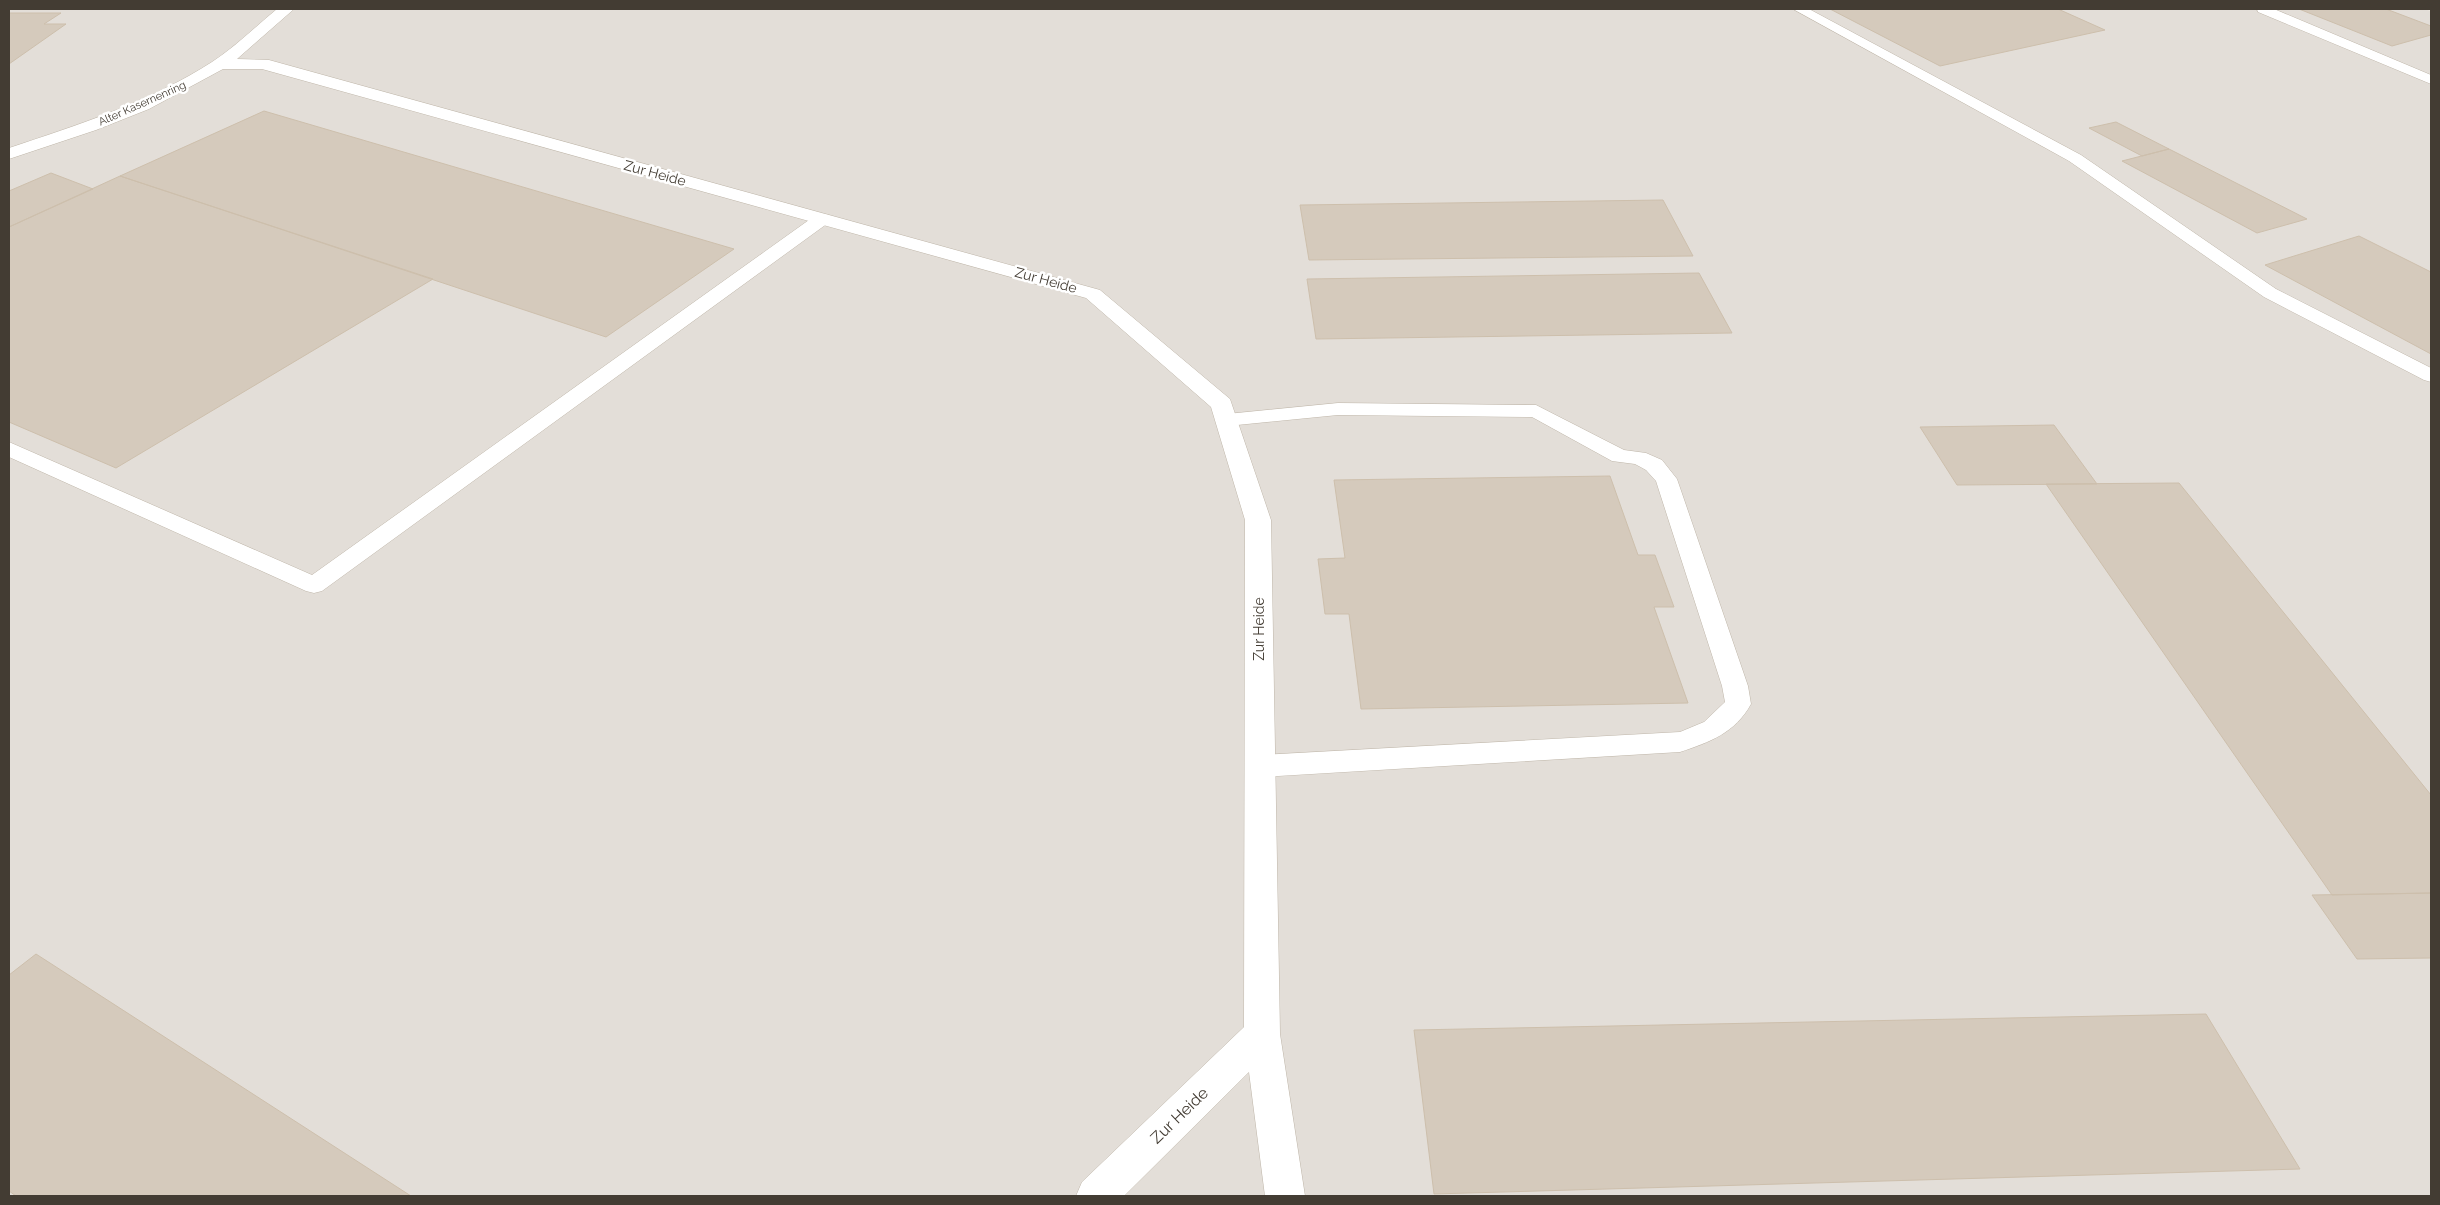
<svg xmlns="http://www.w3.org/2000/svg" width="2440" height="1205" viewBox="0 0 2440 1205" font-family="Raleway,sans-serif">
<rect width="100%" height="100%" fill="#f1ece3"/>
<!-- industrial -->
<path fill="#e3ded8" d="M9,9H2424L2431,11V1196H9Z"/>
<!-- building -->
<path fill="#d5cabc" stroke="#cdbfac" d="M1830,9H2058L2105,30L1940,66Z
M2299,9H2386L2431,26V35L2392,46Z
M9,13H61L44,24H66L9,64Z
M264,111L734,249L606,337L120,176Z
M2116,122L2169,149L2142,156L2089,128Z
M2169,149L2307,219L2257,233L2122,161Z
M51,173L93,189L9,227V191Z
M120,176L433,279L116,468L9,422V227Z
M1663,200L1693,256L1309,260L1300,205Z
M2359,236L2431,272V354L2265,265Z
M1699,273L1732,333L1316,339L1307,279Z
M2054,425L2097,484L1957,485L1920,427Z
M1610,476L1638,555H1655L1674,607H1654L1688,703L1361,709L1349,614H1325L1318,559L1345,558L1334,480Z
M2179,483L2431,795V893L2332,895L2046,484Z
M2431,893V958L2357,959L2312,895Z
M36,954L411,1196H16L9,1191V975Z
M2206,1014L2300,1169L1434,1194L1414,1030Z"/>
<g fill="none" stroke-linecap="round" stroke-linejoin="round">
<defs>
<path id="lane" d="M1793,9H1809L2081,155L2276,289L2431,368V382L2424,380L2264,297L2069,161Z
M2257,9H2274L2431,75V84L2258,12Z
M822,214L828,215L830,219L828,223L322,591L314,593L306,591L9,457V442L312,575L816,215Z
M1338,403L1536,405L1624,450L1646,453L1662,460L1677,479L1748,686L1751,704C1735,733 1710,742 1680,752L1260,777L1251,773L1247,766L1251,759L1260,755L1680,732L1704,722L1725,702L1722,686L1656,481L1646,470L1635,464L1612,461L1532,417L1338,415L1227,426L1220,424L1217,420L1220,416L1227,414Z"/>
<path id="street" d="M277,9H294L237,59L269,60L1100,290L1230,399L1271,520L1280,1034L1305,1196H1265L1249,1072L1124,1196H1076L1082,1182L1244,1027L1245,520L1211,407L1086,298L262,69H223L149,109L96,130L9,159V148C78,125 150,102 212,62C235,47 255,27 277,9Z"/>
</defs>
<!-- lane casing -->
<use href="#lane" stroke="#bfb6a9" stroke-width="1"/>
<!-- street casing -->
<use href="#street" stroke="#bfb6a9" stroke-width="1"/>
<!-- lane -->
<use href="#lane" fill="#fff" fill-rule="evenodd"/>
<!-- street -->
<use href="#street" fill="#fff" fill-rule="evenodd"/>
</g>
<g text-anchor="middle" stroke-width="5" stroke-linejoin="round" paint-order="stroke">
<!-- far-street labels -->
<g font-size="11" fill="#433c33" stroke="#fff">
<text transform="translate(142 103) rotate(-24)" y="4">Alter Kasernenring</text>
</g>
<!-- street labels -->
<g font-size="14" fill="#433c33" stroke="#fff">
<text transform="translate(655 173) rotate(15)" y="5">Zur Heide</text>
<text transform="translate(1046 280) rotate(15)" y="5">Zur Heide</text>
<text transform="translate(1259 629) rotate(-90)" y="5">Zur Heide</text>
</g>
<!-- near-street labels -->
<g font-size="16" fill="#433c33" stroke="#fff">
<text transform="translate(1179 1115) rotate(-44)" y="6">Zur Heide</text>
</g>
</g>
<!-- border -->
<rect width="2440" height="1205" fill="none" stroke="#433c33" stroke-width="20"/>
</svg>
